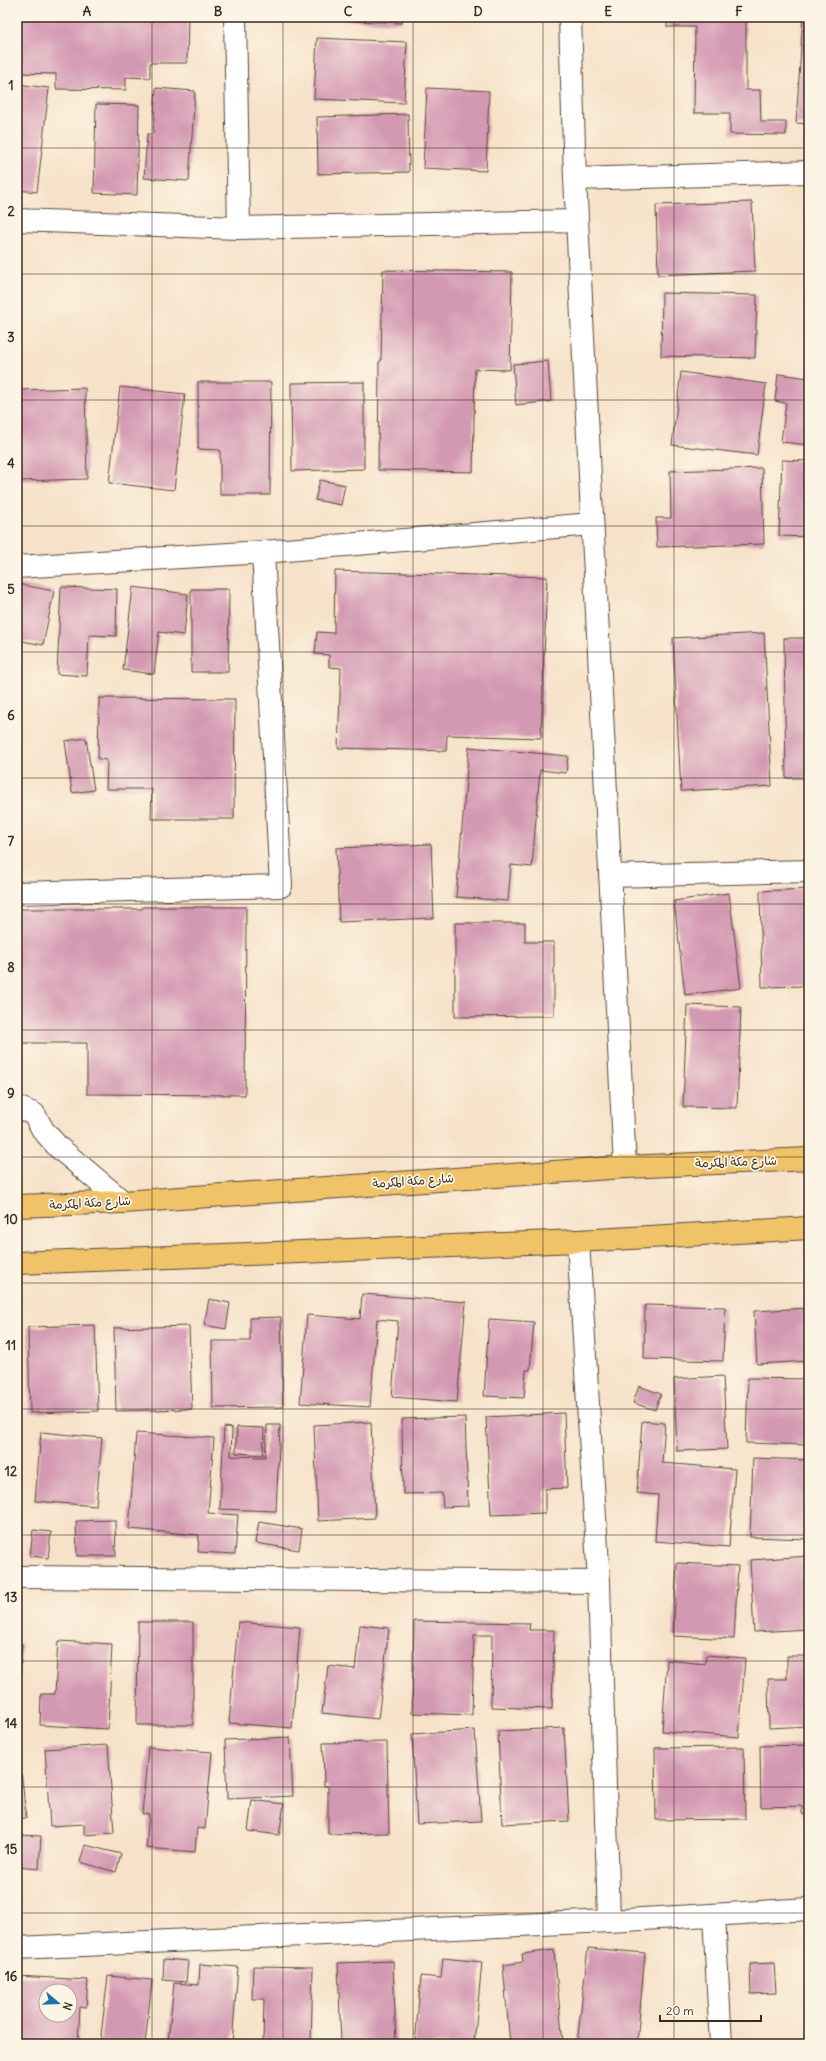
<svg xmlns="http://www.w3.org/2000/svg" width="826" height="2061" viewBox="0 0 826 2061" font-family="Delius,'Playpen Sans Arabic',sans-serif">
<rect width="100%" height="100%" fill="#fcf5e5"/>
<filter id="ink" filterUnits="userSpaceOnUse"><feTurbulence type="fractalNoise" baseFrequency=".025" numOctaves="2"/><feDisplacementMap in="SourceGraphic" scale="8" xChannelSelector="R" yChannelSelector="G"/><feConvolveMatrix kernelMatrix="1 2 1 2 8 2 1 2 1" color-interpolation-filters="sRGB"/></filter>
<filter id="wash" filterUnits="userSpaceOnUse"><feTurbulence type="fractalNoise" baseFrequency=".012" numOctaves="4" result="noise"/><feDisplacementMap in="SourceGraphic" scale="16" xChannelSelector="R" yChannelSelector="G"/><feGaussianBlur stdDeviation="0.9" result="paint"/><feColorMatrix in="noise" values="0 0 0 0 0 0 0 0 0 0 0 0 0 0 0 0 0 1.4 0 .05"/><feComposite in="paint" operator="in"/></filter>
<g filter="url(#wash)">
<rect width="100%" height="100%" fill="#f6e2c9"/>
<g id="blocks">
<!-- building -->
<path fill="#d499b2" fill-rule="evenodd" d="M17,17H188L187,63H150V78L126,77V90L56,89V74L17,73Z
M313,17H402V23L313,19Z
M667,17H746V90H760L761,122H786V135L730,134V113H694L695,27H667Z
M803,17H809V124L796,123Z
M317,38L407,42L404,103L314,99Z
M17,84L49,88L37,192L17,190Z
M156,88L195,91L189,181L144,178L147,134H153Z
M427,88L489,91L486,171L423,168Z
M96,104L139,105L137,195L94,193Z
M408,114L409,172L318,174L317,117Z
M752,202L755,271L658,275L656,205Z
M383,270L512,272L510,370L475,369L473,472L378,470L379,362L381,361Z
M662,293L757,295L755,358L661,356Z
M548,361L551,401L516,405L513,364Z
M681,372L766,384L757,455L672,445Z
M778,374L809,378V445L781,442L786,403L775,401Z
M198,382H271L270,495H220V450L198,449Z
M364,382V469L292,471L291,383Z
M120,387L185,394L174,490L109,483Z
M85,388L87,479L20,481L18,390Z
M782,460L809,461V537L779,536Z
M762,468L764,544L657,547L656,518H671L670,471Z
M320,480L345,485L341,505L315,500Z
M335,571L547,577L541,738L447,735L446,751L338,748L341,668L329,667V655L315,654L317,632L334,633Z
M17,584L54,591L43,645L22,641L18,663Z
M61,587L117,589L116,636L89,635L87,676L57,674Z
M133,587L188,594L184,635L159,632L154,674L123,670Z
M191,589H229L228,672H191Z
M764,633L772,786L681,791L673,638Z
M784,638H809V778H786Z
M99,698L235,699L234,819H151L152,789H106L107,760L98,759Z
M86,738L94,790L72,793L65,741Z
M469,747L568,756L566,773L540,770L532,867L511,865L508,901L456,897Z
M431,844L434,918L339,922L336,848Z
M809,889V986L762,987L760,891Z
M729,893L741,988L685,995L674,901Z
M143,907H246L245,1095L87,1094V1043H17V909H142Z
M455,923H525V942H554V1016L455,1017Z
M687,1005L741,1007L737,1108L683,1107Z
M362,1294L466,1302L457,1402L392,1397L398,1321L377,1319L370,1407L300,1403L307,1315L360,1319Z
M209,1299L230,1303L226,1329L204,1325Z
M645,1305L725,1307L723,1361L644,1359Z
M809,1308V1361L757,1364L754,1311Z
M281,1317L283,1407L213,1408L212,1341H250V1318Z
M489,1319L534,1322L530,1370H526L524,1398L484,1396Z
M95,1325L98,1411L30,1413L28,1327Z
M189,1326L192,1409L116,1411L114,1328Z
M723,1376L727,1449L677,1451L674,1379Z
M748,1378L809,1379V1445L746,1443Z
M639,1386L661,1394L655,1410L633,1403Z
M564,1413L567,1488L545,1489V1513L491,1515L486,1417Z
M465,1417L468,1506L443,1507L442,1493L403,1494L402,1419Z
M642,1421L665,1423L662,1463L735,1469L729,1547L655,1541L658,1495L637,1493Z
M371,1422L375,1518L318,1521L314,1425Z
M267,1425H280L276,1511L220,1509L224,1427L232,1428L231,1456L265,1457Z
M237,1427L264,1428L263,1455L236,1453Z
M41,1432L102,1438L96,1506L35,1501Z
M136,1433L214,1438L208,1513L238,1515L235,1554L198,1552L199,1535L129,1529Z
M753,1458L809,1460V1539L750,1537Z
M115,1520L116,1556H77L76,1521Z
M259,1522L302,1529L299,1550L255,1543Z
M33,1530L51,1532L48,1558L30,1556Z
M809,1556V1629L754,1632L750,1560Z
M677,1563L738,1566L734,1639L673,1636Z
M414,1621L530,1623L529,1630H554L552,1709L491,1707L492,1635H474L472,1715L412,1713Z
M138,1622H193V1725H137Z
M238,1622L300,1627L292,1728L229,1723Z
M360,1625L389,1628L378,1719L322,1713L328,1666L355,1669Z
M58,1641L112,1644L108,1729L40,1725L41,1694H55Z
M17,1643L22,1644L18,1692H17Z
M706,1655L745,1658L739,1737L662,1731L667,1660L705,1664Z
M787,1656H809V1726L769,1728L768,1679H787Z
M564,1728L569,1821L502,1824L498,1731Z
M475,1730L481,1821L417,1824L412,1734Z
M290,1737L293,1796L227,1799L225,1740Z
M387,1742L389,1833L328,1834V1786H324L323,1743Z
M108,1745L114,1833L84,1835V1824L50,1826L45,1749Z
M809,1745V1814H802V1806L761,1807L760,1746Z
M148,1747L212,1752L205,1829L197,1828L195,1852L146,1848L149,1814H142Z
M744,1747L745,1819L656,1820L655,1748Z
M17,1749H19L26,1818L17,1819Z
M252,1800L284,1804L279,1835L248,1831Z
M17,1835L41,1836L39,1869L17,1867Z
M85,1845L121,1854L116,1872L80,1862Z
M588,1948L645,1953L637,2044H577Z
M554,1950L563,2044H510L503,1965L523,1962L522,1954Z
M443,1958L482,1962L474,2044H415L421,1976L441,1978Z
M164,1959L188,1961L186,1982L163,1980Z
M393,1961L396,2044H341L338,1963Z
M774,1963L776,1993L751,1994L750,1964Z
M200,1964L238,1967L232,2044L168,2043L174,1983L199,1985Z
M253,1966L313,1967L311,2044H263L264,1999H252Z
M17,1976L88,1980L86,2008L80,2007L78,2044H17ZM46,1991H70V2015H46Z
M108,1976L152,1980L145,2044H100Z"/>
</g>
</g>
<g filter="url(#ink)">
<use href="#blocks" fill-opacity="0" stroke="#574638" stroke-width="1"/>
<g fill="none" stroke-linecap="round" stroke-linejoin="round">
<defs>
<path id="minor" d="M235,17L239,228
M570,17L575,179L625,1167
M575,179L809,172
M17,220L239,228L577,221
M17,567L263,552L592,524
M610,876L809,871
M17,893L281,886L263,552
M17,1107L34,1114L43,1130L58,1147L123,1202
M578,1241L599,1582L609,1921
M17,1577L599,1582
M714,1916L721,2044
M17,1948L609,1921L809,1909"/>
<path id="major" d="M17,1206L123,1202L625,1167L809,1159
M17,1263L578,1241L809,1228"/>
</defs>
<!-- minor casing -->
<use href="#minor" stroke="#574638" stroke-width="24"/>
<!-- major casing -->
<use href="#major" stroke="#574638" stroke-width="24"/>
<!-- minor -->
<use href="#minor" stroke="#fff" stroke-width="22"/>
<!-- major -->
<use href="#major" stroke="#f1c369" stroke-width="22"/>
</g>
</g>
<!-- grid -->
<path fill="none" stroke="#3b2a1e" stroke-width="1" stroke-opacity="0.55" d="M152,17V2044M283,17V2044M413,17V2044M543,17V2044M674,17V2044M17,148H809M17,274H809M17,400H809M17,526H809M17,652H809M17,778H809M17,904H809M17,1030H809M17,1157H809M17,1283H809M17,1409H809M17,1535H809M17,1661H809M17,1787H809M17,1913H809"/>
<g text-anchor="middle" stroke-width="3.5" stroke-linejoin="round" paint-order="stroke">
<!-- street labels -->
<g font-size="12" fill="#3b2a1e" stroke="#fcf5e5">
<text transform="translate(736 1162) rotate(-2)" y="4">شارع مكة المكرمة</text>
<text transform="translate(413 1181) rotate(-4)" y="4">شارع مكة المكرمة</text>
<text transform="translate(90 1203) rotate(-3)" y="4">شارع مكة المكرمة</text>
</g>
</g>
<!-- margin -->
<rect width="826" height="2061" fill="none" stroke="#fcf5e5" stroke-width="44"/>
<!-- north arrow -->
<g transform="translate(58 2003) rotate(109)"><circle r="19" fill="#fcf5e5" stroke="#afa495"/>
<path d="M0-3L7 15L0 10L-7 15Z" fill="#1f6fb2"/>
<text y="-6" font-size="11" font-weight="bold" text-anchor="middle" fill="#3b2a1e">N</text>
</g>
<!-- scale -->
<path d="M660 2015v6h101v-6" fill="none" stroke="#3b2a1e" stroke-width="2"/>
<text x="666" y="2015" font-size="12" fill="#3b2a1e" stroke="#fcf5e5" stroke-width="3" paint-order="stroke">20 m</text>
<rect x="22" y="22" width="782" height="2017" fill="none" stroke="#3b2a1e" stroke-width="1.5"/>
<g font-size="13" text-anchor="middle" font-weight="bold" fill="#3b2a1e">
<text x="87" y="16">A</text>
<text x="218" y="16">B</text>
<text x="348" y="16">C</text>
<text x="478" y="16">D</text>
<text x="608" y="16">E</text>
<text x="739" y="16">F</text>
<text x="11" y="90">1</text>
<text x="11" y="216">2</text>
<text x="11" y="342">3</text>
<text x="11" y="468">4</text>
<text x="11" y="594">5</text>
<text x="11" y="720">6</text>
<text x="11" y="846">7</text>
<text x="11" y="972">8</text>
<text x="11" y="1098">9</text>
<text x="11" y="1224">10</text>
<text x="11" y="1350">11</text>
<text x="11" y="1476">12</text>
<text x="11" y="1602">13</text>
<text x="11" y="1728">14</text>
<text x="11" y="1854">15</text>
<text x="11" y="1981">16</text>
</g>
</svg>
